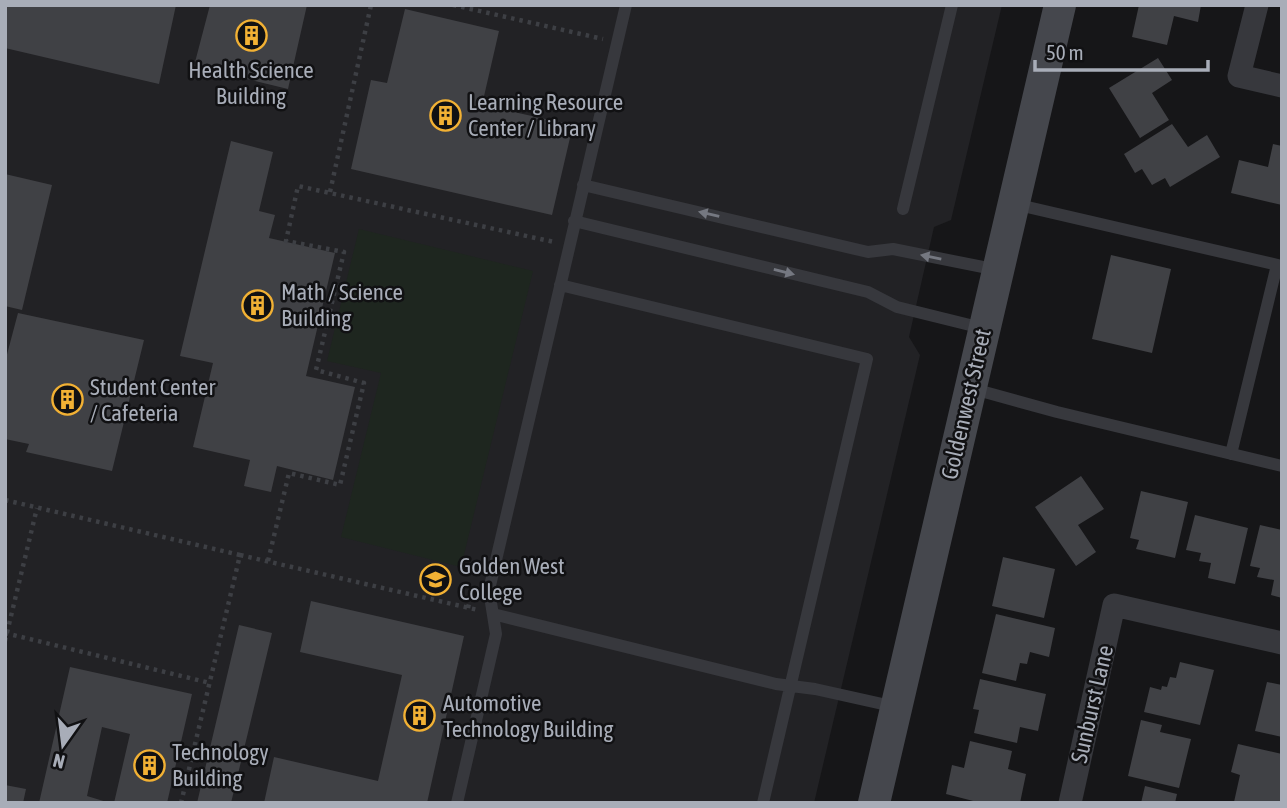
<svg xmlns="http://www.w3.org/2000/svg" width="1287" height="808" viewBox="0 0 1287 808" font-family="'Asap Condensed',sans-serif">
<rect width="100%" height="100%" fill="#161618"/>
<!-- built -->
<path fill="#222225" d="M5,5H1002L951,220L934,227L909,337L920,355L814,803H5Z"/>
<!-- green -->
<path fill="#1e261f" d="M359,229L533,271L461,567L341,537L381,373L327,361Z"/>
<!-- building -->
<path fill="#404145" d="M5,5H176L159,84L5,48Z
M210,5H307L288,89L194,66Z
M1139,5H1201L1198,22L1174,16L1167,45L1132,37Z
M405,9L499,31L482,105L573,125L552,215L351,169L371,80L387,83Z
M1158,58L1172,80L1152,93L1169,120L1140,138L1109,88Z
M1172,124L1188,147L1207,135L1220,157L1170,187L1165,178L1152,185L1142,169L1135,173L1124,154Z
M231,141L273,152L259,211L275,215L269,238L335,253L306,376L355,387L333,480L277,466L271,492L244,486L250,460L193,447L213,363L180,356Z
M1273,144L1282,146V205L1231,193L1239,160L1268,167Z
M5,174L52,185L22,310L5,306Z
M1111,255L1171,269L1152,353L1092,339Z
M18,313L144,340L112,471L26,452L29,444L5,439V362Z
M1081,476L1104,509L1078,525L1096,552L1076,566L1035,507Z
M1141,491L1188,502L1175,558L1136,549L1139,540L1130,538Z
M1195,515L1248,528L1235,584L1208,578L1211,563L1199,561L1201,553L1186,550Z
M1260,525L1282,530V598L1271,595L1274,580L1257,577L1260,568L1250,566Z
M1003,557L1055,569L1044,618L992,606Z
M311,601L464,636L427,803H264L274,757L378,781L402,675L300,652Z
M996,614L1055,628L1049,657L1030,652L1027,664L1020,663L1016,681L982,673Z
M239,625L272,633L231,803H197Z
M1180,662L1214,670L1200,725L1144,712L1150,687L1161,690L1162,686L1167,687L1170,677L1176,678Z
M70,667L192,694L167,803H114L130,734L102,727L87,796L110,803H39Z
M980,679L1046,694L1038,731L1020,727L1017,743L974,733L979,710L973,709Z
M1267,682L1282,685V737L1255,731Z
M1141,720L1162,725L1160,732L1191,739L1179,788L1128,776Z
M970,741L1012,751L1008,769L1026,774L1020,803H981L946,794L952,765L964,768Z
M1238,744L1282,754L1280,803L1234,802L1240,775L1231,772Z
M5,785L26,789L23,803H5Z
M1145,786L1177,794L1175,803H1141Z"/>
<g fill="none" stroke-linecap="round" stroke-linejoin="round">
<!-- path -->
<path stroke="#3d3f44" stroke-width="4.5" stroke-dasharray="3.5 5" stroke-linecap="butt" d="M453,5L603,39
M330,192L371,5
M5,500L240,555L181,803
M240,555L478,610
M268,561L289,473L340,485L364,383L316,370L344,252L286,241L298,186L554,242
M468,608L471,595
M5,633L210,683
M5,641L37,508"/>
<!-- lane -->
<path stroke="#37383d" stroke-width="12" d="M583,185L868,252L893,249L998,270
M1014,204L1282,266
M903,209L952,5
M574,221L868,292L897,307L982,328
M560,285L867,359L763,803
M970,388L1057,412L1282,466
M1231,454L1277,265
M493,614L776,684L815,689L896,707
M457,803L496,634L489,590L626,5"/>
<!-- street -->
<path stroke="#37383d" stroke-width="23" d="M1257,5L1239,76L1282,86
M1070,803L1114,605L1282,643"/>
<!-- secondary -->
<path stroke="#45474d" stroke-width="32" d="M874,803L1060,5"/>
</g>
<!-- one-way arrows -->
<defs><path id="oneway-solid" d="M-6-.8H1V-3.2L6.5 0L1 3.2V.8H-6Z" transform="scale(1.75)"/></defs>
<g fill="#757881">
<use href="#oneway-solid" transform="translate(709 214) rotate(-167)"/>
<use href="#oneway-solid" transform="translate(931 257) rotate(-169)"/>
<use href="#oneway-solid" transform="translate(784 272) rotate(14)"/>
</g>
<!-- icons -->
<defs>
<symbol id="building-ring" viewBox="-11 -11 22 22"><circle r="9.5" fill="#111113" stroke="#f2b134" stroke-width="1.5"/><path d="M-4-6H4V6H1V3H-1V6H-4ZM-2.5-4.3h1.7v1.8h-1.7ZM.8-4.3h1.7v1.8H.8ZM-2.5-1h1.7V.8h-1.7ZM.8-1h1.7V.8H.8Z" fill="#f2b134"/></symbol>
<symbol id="university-ring" viewBox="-11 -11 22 22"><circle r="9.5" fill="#111113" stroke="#f2b134" stroke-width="1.5"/><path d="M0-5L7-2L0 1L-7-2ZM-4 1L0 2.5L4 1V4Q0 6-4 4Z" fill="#f2b134"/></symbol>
</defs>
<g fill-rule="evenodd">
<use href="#building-ring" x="234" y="18" width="35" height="35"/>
<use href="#building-ring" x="428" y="98" width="35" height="35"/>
<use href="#building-ring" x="240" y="288" width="35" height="35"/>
<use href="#building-ring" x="50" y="382" width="35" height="35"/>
<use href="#university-ring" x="418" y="562" width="35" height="35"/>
<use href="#building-ring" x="402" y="698" width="35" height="35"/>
<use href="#building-ring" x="132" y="748" width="35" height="35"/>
</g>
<g text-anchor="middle" stroke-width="5" stroke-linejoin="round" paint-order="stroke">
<!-- poi labels -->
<g font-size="23" fill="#a8adb8" stroke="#111113" text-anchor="start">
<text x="251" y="78" text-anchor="middle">Health Science<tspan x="251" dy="26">Building</tspan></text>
<text x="468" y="110">Learning Resource<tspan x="468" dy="26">Center / Library</tspan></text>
<text x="281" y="300">Math / Science<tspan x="281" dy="26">Building</tspan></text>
<text x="90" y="395">Student Center<tspan x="90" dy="26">/ Cafeteria</tspan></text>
<text x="459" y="574">Golden West<tspan x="459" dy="26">College</tspan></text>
<text x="443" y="711">Automotive<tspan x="443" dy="26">Technology Building</tspan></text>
<text x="172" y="760">Technology<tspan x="172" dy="26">Building</tspan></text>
</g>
<!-- street labels -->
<g font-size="23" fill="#a8adb8" stroke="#111113">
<text transform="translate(966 404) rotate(-77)" y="8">Goldenwest Street</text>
<text transform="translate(1092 704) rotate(-77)" y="8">Sunburst Lane</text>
</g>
</g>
<!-- border -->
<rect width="1287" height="808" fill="none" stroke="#a8adb8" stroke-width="14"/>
<!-- north arrow -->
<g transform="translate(63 745) rotate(194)" stroke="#111113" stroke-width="5" paint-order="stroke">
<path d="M0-5L12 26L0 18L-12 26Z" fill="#a8adb8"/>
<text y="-10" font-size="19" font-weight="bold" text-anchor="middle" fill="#a8adb8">N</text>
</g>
<!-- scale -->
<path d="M1035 60v10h173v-10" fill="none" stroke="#a8adb8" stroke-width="3.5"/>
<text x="1046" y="60" font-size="21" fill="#a8adb8" stroke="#111113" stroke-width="5" paint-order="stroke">50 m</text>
</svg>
